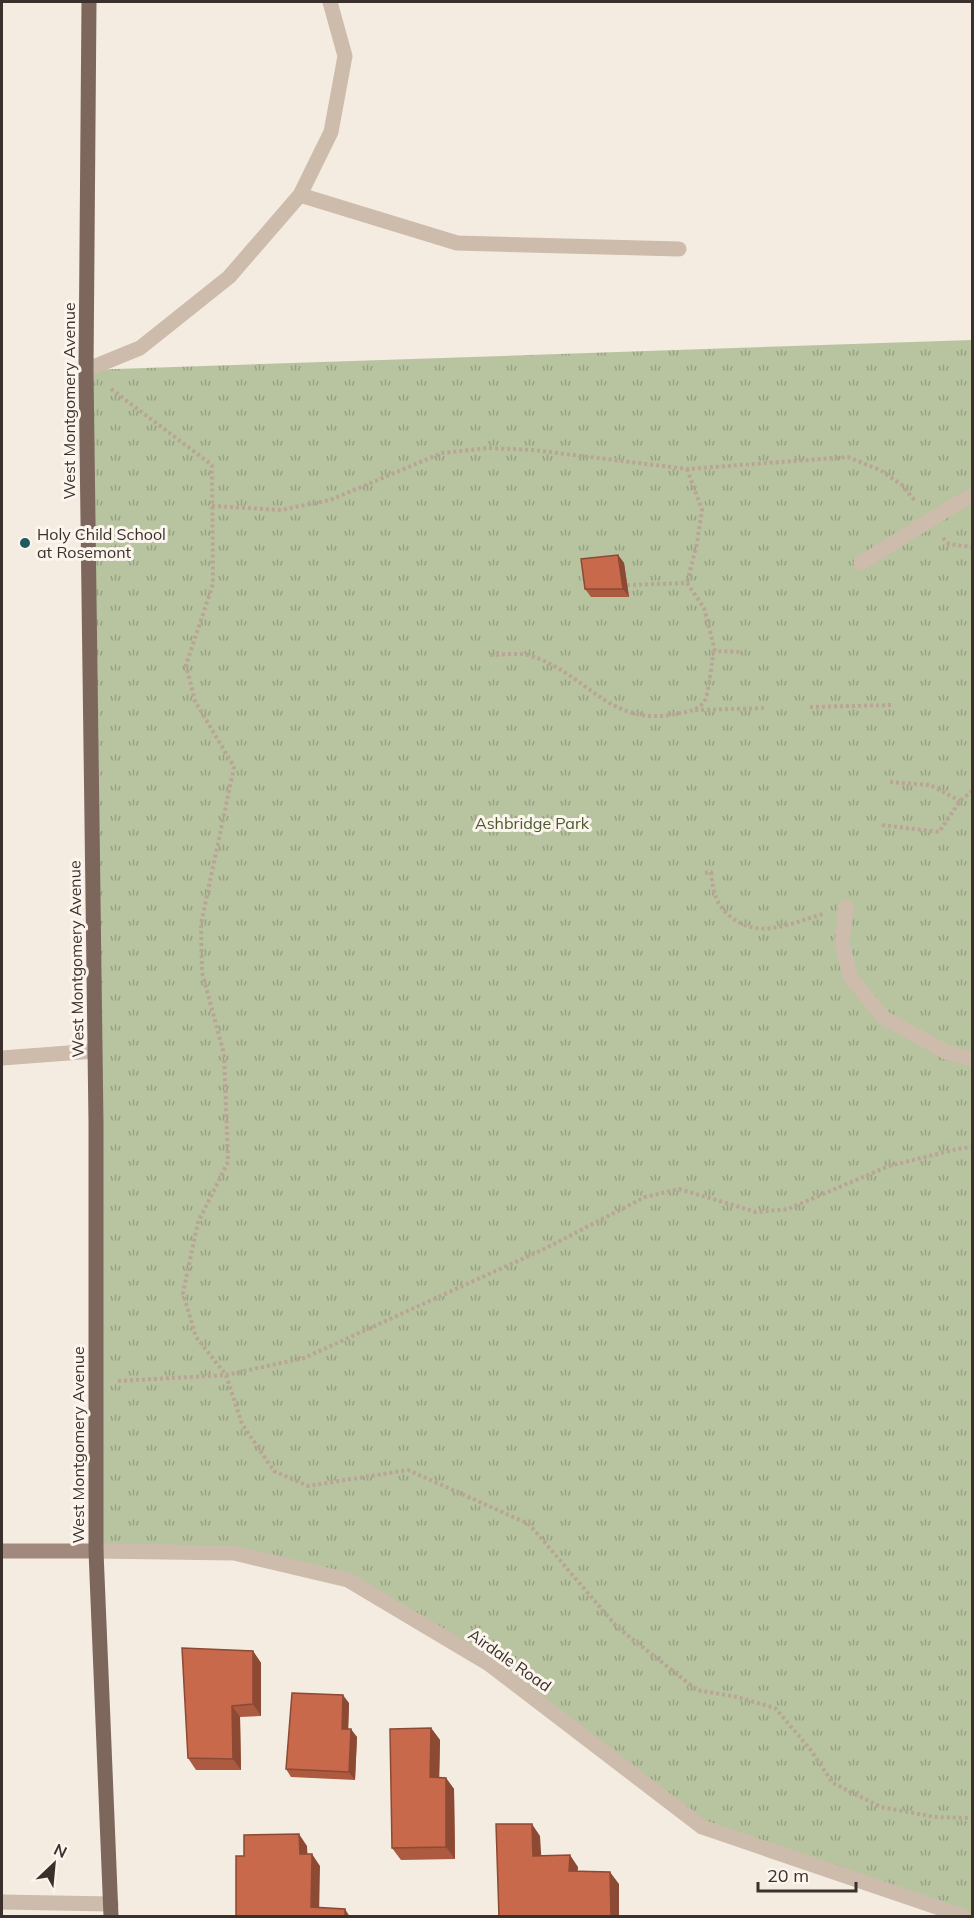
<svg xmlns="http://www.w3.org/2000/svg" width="974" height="1918" viewBox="0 0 974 1918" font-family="Mulish,sans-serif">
<defs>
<pattern id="park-tufts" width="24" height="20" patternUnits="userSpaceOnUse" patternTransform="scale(1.5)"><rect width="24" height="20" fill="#b8c4a0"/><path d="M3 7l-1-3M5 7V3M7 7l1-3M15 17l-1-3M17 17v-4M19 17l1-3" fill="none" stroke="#97a083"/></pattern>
</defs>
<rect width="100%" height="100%" fill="#f4ebe1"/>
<!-- park -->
<path fill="url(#park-tufts)" d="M972,340V1916H963L702,1827L489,1664L348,1580L234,1553L96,1551L86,370Z"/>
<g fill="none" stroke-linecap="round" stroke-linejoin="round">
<!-- path -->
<path stroke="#b9a596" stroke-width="4" stroke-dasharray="3 3" stroke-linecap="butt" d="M111,389L212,465L213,584L186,665L195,701L234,767L201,924L202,972L224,1054L228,1162L198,1222L183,1293L196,1337L226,1375L242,1424L274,1471L308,1486L408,1470L529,1524L617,1627L697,1690L737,1697L775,1708L810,1749L833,1783L881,1807L935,1817L972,1818
M687,469L702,510L697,543L687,583
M212,506L281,510L330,500L442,453L488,448L533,450L687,469L848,457L880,470L902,485L916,502
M943,538L949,544L972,547
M627,585L687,583L704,608L715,651L741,652
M490,655C503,655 520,652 531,656C586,673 609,727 675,714C686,712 697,711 704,702C709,695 712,659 714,648
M810,707L891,705
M695,710L766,708
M890,782L930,785L960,801
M882,825L939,832L960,801L972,791
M705,873L711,872C713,891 715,904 731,917C760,940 791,923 823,914
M118,1381L226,1375L304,1358L544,1249L645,1197L679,1189L756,1212L788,1209L889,1166L957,1149L972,1147"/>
<!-- lane -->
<path stroke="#cdbbac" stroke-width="15" d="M330,2L345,56L331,132L300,195L457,243L679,249
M86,370L140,348L229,277L300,195
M861,563L956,504L972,496
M846,907L842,944L851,978L884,1018L946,1052L972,1059
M2,1058L95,1051"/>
<!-- street -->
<path stroke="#cdbbac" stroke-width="15" d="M96,1551L234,1553L348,1580L489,1664L702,1827L963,1916
M2,1902L111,1904"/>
<!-- secondary -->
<path stroke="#a18a7d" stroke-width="15" d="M2,1551H96"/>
<!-- primary -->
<path stroke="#7d675c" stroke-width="15" d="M89,2L86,370L96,1123V1551L111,1916"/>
</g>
<!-- wall -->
<path fill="#ac5a40" d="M618,555L624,563L629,597H591L585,589Z
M253,1651L261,1663V1716L240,1717L241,1770H196L188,1758Z
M349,1703L348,1729L357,1737L355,1780L291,1777L286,1769Z
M431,1728L440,1740L439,1777L446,1778L454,1789L455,1859L401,1860L392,1848Z"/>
<!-- shaded-wall -->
<path fill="#8c4a34" d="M618,555L624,563L629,597L623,589Z
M253,1651L261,1663V1716L253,1704Z
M343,1695L349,1703L348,1737L342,1729Z
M232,1706L240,1717L241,1770L233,1759Z
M431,1728L440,1740L439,1789L430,1777Z
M351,1729L357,1737L355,1780L349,1772Z
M446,1778L454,1789L455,1859L446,1847Z
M532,1824L540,1836L542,1868L533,1856Z
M299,1834L307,1846L308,1865L300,1854Z
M312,1854L320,1866L319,1917L311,1907Z
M570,1855L578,1867L577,1882L569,1871Z
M610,1872L619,1884V1917H611Z
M345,1909L350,1917H345Z"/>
<!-- building -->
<path fill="#c8694b" stroke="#8c4a34" stroke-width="1.5" d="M618,555L623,589H585L581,559Z
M182,1648L253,1651V1704L232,1706L233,1759L188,1758Z
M292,1693L343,1695L342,1729H351L349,1772L286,1769Z
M431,1728L430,1777L446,1778V1847L392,1848L390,1729Z
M496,1824H532L533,1856L570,1855L569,1871L610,1872L611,1917H499Z
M299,1834L300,1854H312L311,1907L345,1909V1917H236V1856H244V1835Z"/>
<!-- markers -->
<circle fill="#1f5a5e" stroke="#fbf5ee" stroke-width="2" cx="25" cy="543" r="6"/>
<g text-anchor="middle" stroke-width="6" stroke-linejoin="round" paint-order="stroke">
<!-- street labels -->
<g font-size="16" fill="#3b302b" stroke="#fbf5ee">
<text transform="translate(69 401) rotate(-90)" y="6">West Montgomery Avenue</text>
<text transform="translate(76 959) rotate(-91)" y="6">West Montgomery Avenue</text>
<text transform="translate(78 1445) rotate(-90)" y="6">West Montgomery Avenue</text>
<text transform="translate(510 1660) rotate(35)" y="6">Airdale Road</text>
</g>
<!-- poi labels -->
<g font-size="16" fill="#3b302b" stroke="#fbf5ee" text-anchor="start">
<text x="37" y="540">Holy Child School<tspan x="37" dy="18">at Rosemont</tspan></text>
</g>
<!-- park labels -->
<g font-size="16" fill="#4a5a2e" stroke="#fbf5ee">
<text x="532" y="829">Ashbridge Park</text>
</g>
</g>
<!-- border -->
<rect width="974" height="1918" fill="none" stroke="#3b302b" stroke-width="6"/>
<!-- north arrow -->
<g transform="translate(54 1864) rotate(26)" stroke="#fbf5ee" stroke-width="4.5" paint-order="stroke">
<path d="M0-4.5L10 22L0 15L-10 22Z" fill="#3b302b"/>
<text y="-9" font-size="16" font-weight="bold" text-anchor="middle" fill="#3b302b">N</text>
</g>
<!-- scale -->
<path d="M758 1882v9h98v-9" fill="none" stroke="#3b302b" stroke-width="3"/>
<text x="767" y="1882" font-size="18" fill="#3b302b" stroke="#fbf5ee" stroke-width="4.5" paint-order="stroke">20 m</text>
</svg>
